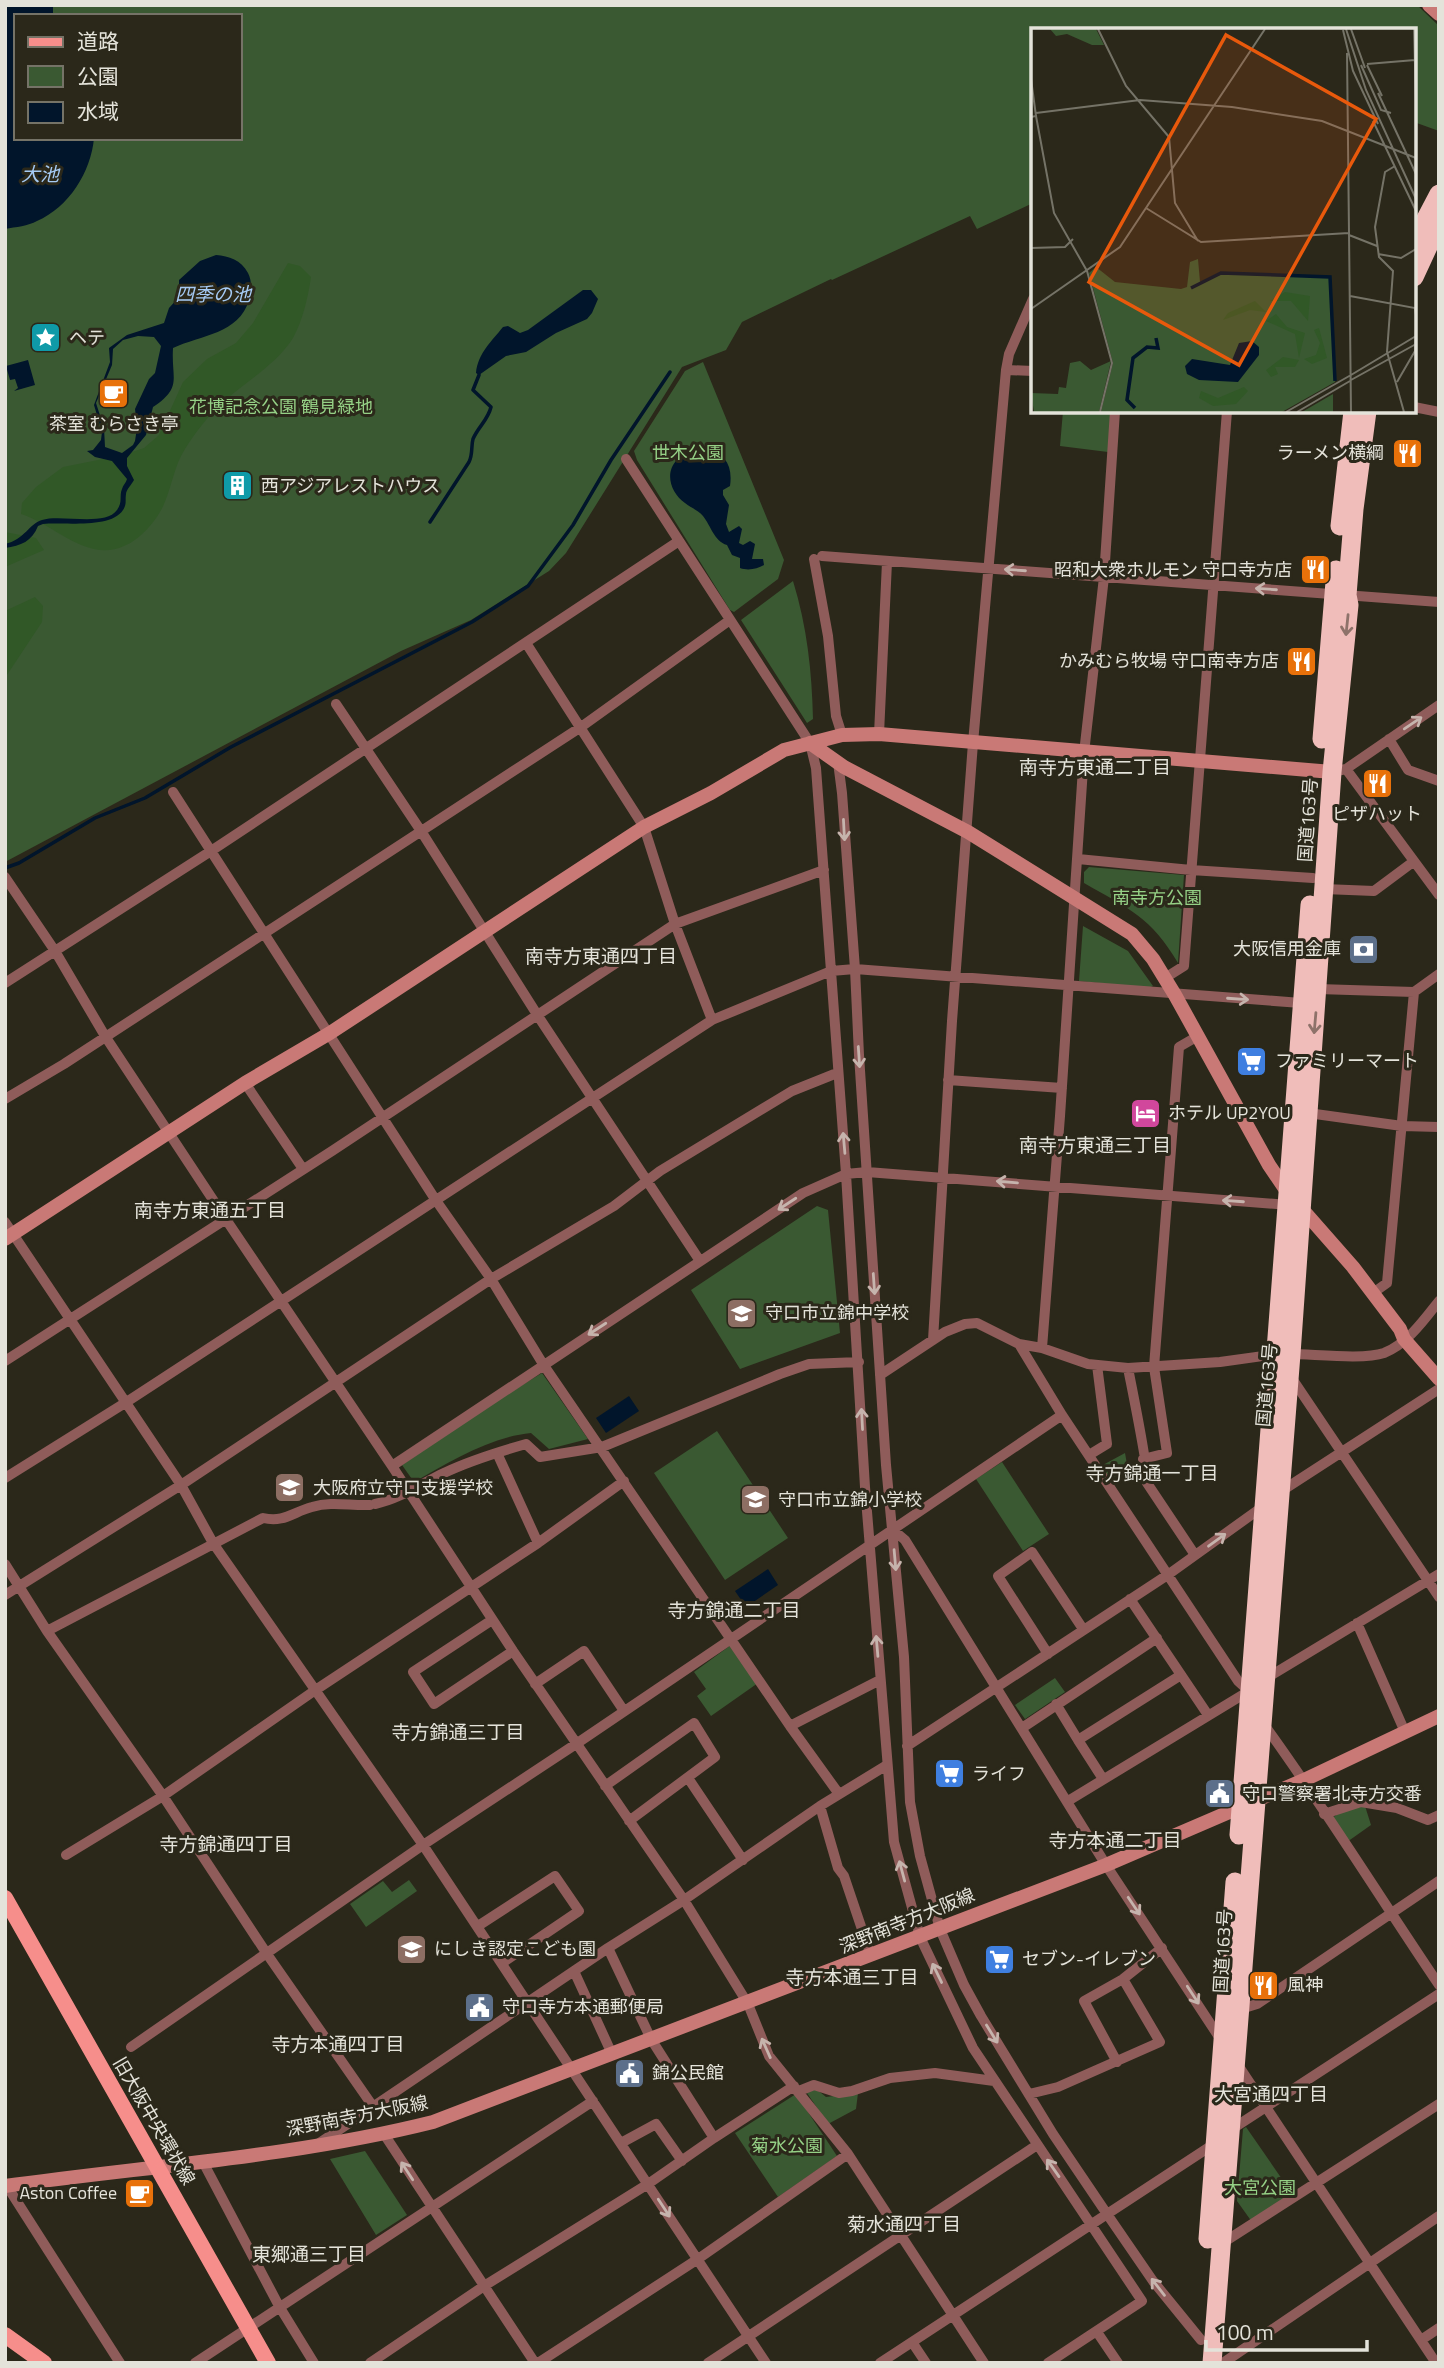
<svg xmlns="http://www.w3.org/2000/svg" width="1444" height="2368" viewBox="0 0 1444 2368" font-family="'Titillium Web','Noto Sans JP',sans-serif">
<rect width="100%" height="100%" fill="#2b281a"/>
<!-- green -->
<path fill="#3a5932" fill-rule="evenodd" d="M5,5H1417L1439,26V131L1414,122V30H1033V203L977,229L970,216L832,280L831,279L742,322L726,350L682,367L566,553L549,571L471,620L401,651L5,862ZM16,16H240V138H16Z
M703,362L784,560L778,579L734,612L730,610L637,460L634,451L685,371Z
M1063,411H1112L1108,452L1060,446Z
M793,581C807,626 812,672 813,719L807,723L741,620Z
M1089,867L1184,875L1178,963C1151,917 1129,909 1084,883V872Z
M1083,926L1128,951L1153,986L1149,988L1079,981Z
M817,1206L828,1210L840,1333L740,1369L691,1290Z
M542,1373L588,1439L549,1449L531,1433C490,1437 449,1462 414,1482L402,1465L493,1403Z
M717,1431L788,1538L725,1580L654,1473Z
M1125,1453L1128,1470L1109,1480L1101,1466Z
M1002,1462L1049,1534L1023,1551L976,1479Z
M731,1645L758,1683L711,1716L697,1696L706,1689L694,1672Z
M1055,1678L1065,1692L1025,1719L1015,1705Z
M1365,1806L1371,1825L1347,1842L1332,1818L1342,1811Z
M409,1880L417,1891L366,1927L350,1904L383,1881L392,1892Z
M815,2088L826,2097L858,2093L856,2109L828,2124L807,2093Z
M796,2094L837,2156L778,2197L735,2133Z
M1246,2127L1293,2195L1252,2222L1237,2201L1243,2129Z
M365,2151L407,2215L376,2235L330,2159Z"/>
<!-- forest -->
<path fill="#315827" d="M288,263L300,266L311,277C308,297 303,320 293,338C276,365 245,382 222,403C209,415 194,434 185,449C174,466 172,486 164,504C158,519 140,540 124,546C87,563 54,524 21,514L22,503L36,487L63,467L123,455L144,448L159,435L183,382L207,359L236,343L253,323Z
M5,532L36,538L44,550L5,567Z
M35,597L43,606L42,622L5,678V611Z"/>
<!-- water -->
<path fill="#01152b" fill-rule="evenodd" d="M5,5H53V16H16V138H94C91,172 69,207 37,221C28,226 16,227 5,229Z
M216,255C229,256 241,260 248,273C252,281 252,291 249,300C239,334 201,335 173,348C171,379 183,387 153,407L146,435L127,458V466L134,480C132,484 126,490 126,494C125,501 127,504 123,510C111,529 64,522 43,524L38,526C32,541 21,546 5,548V544C24,540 30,523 42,520C61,514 105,527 117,510C123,502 119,496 122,489C123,485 126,483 127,479L112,461L95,457L87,451L93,450L101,440L102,432L94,405L110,362L109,348L127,335L164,323L169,308L179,297V280L200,261ZM138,336L154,337L161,346L155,373L149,379L135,409L137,428L135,441L133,445L122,453L105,447L104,428L96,403L112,365L113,349L123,340Z
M583,290H591L598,299L592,313L587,319L556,333L526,352L506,356L479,375L476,373C478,353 492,341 503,327L508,326L520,333L528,330Z
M28,360L35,385L14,391L18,388L15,379L10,380L6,366Z
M706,447C725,454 733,465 730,486L723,490V495L729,505L726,524L729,532L739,526L742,529L739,543L743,545L750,541L755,544L752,559H763L764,565C757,569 748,571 740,568V558L732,555L727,545C714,541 711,526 703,516C698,510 691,508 685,503C671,493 664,473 677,460C685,450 693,446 706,447Z
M629,1396L639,1411L606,1433L596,1418Z
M768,1569L778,1585L746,1607L735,1591Z"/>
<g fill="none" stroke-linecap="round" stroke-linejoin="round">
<!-- stream -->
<path stroke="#01152b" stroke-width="3.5" d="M430,522L469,462C473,454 471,446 473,439C478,427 488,420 491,407L473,390L479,375
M5,868L19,863L95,818L145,798L231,747L472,622L528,586L573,525L611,460L670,372"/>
<!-- street -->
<path stroke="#8f5c5a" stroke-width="10" d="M1006,370L1033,371
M1414,407L1439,412
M626,459L810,743L816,768L846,1174L865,1487L894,1842L920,1937L973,2048L1142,2301L1048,2363
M822,556L1439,602
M814,559L828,636L836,716L842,735
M526,643L644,827L675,924L712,1020
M336,704L421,831L538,1016L700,1261
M879,734L887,562
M1389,739L1408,770L1439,781
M838,762L842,793L855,969L859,1055L886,1465L904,1657L910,1802L920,1856L940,1929L964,1985L981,2016L1053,2134L1107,2214L1153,2281L1201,2340
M1346,769L1439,705
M1332,772L1346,769L1439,895
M173,792L435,1199L491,1279L543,1364L790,1726L839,1794
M1078,859L1191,870L1313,878
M5,877L55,951L105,1036L225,1218L392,1466L513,1651L684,1900L748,2004L769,2056L848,2154L984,2363
M1324,889L1374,891L1413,862
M1165,978L1184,966L1227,411
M5,983L211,851L679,541
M948,1080L1062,1088
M245,1083L303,1169
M5,1099L64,1064L581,727L730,620
M1308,1113L1402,1126L1439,1127
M5,1222L181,1485L213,1543L423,1845L766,2363
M1373,1293L1387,1283L1414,992
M933,1340L952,1021L973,743L1006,370L1009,354L1033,299
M1019,1344L1062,1415L1238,1681L1249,1691L1068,1801
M1042,1348L1060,1116L1084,753L1104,577L1115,411
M1291,1354C1313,1354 1364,1360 1384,1353C1407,1344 1424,1320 1439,1301
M5,1361L332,1151L675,924L824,870
M1128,1368C1131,1384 1150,1475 1147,1483L1195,1555
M880,1375L945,1332L965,1324L977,1323L1019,1344L1042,1348L1088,1364L1128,1368L1220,1362L1277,1354
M1291,1377L1439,1597
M497,1453L538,1543
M1089,1455L1107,1444L1097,1365
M1143,1459L1167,1453L1154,1367L1179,1047L1198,1036
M392,1466L803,1193L846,1174L867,1172L1289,1205
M5,1478L125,1403L712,1020L831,971L855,969L1301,1003L1318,989L1414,992L1439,974
M1280,1492L1439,1389
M375,1504C399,1499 421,1484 444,1473C469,1461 498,1452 526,1444L540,1457L602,1447L780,1374L809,1364L859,1362
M892,1529L905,1540L1106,1865L1221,2040
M5,1564L47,1631L163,1796L267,1954L372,2105
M5,1595L181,1485L491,1279L614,1206L660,1171L792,1091L837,1073
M1130,1599L1208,1715
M492,1620L413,1672L434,1704L513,1651
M1357,1623L1405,1732
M47,1631L263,1518C284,1523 293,1512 312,1507C332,1501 350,1506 370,1505
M1048,1654L998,1576L1032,1552L1083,1629
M1265,1679L1439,1574
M535,1684L584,1651L624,1711
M1056,1704L1078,1740L1181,1675
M1263,1723C1325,1808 1380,1898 1439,1985
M790,1726L880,1680
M1022,1728L1157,1638
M1078,1740L1103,1779
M907,1746L1169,1574L1265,1505
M688,1778L743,1860
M605,1786L694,1723L715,1757L629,1821
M820,1806L838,1868L844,1876L871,1956
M1324,1814L1361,1802L1397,1808L1428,1820L1439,1815
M66,1855L163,1796L314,1691L538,1543L624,1481
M478,1926L555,1876L579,1911L502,1963
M608,1948L651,2039L714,2138
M574,1971L612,2054
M1241,2009L1257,2004L1439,1881
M131,2047L423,1845L576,1744L1062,1415
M1117,2062L1084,2001L1123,1979L1162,1948
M1238,2065L1436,2363
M799,2091L814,2085L839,2093L852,2091L890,2078L935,2073L994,2081
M1029,2094L1058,2087L1160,2042L1123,1979
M1229,2131L1439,1994
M384,2134L535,2363
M621,2143L656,2124L682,2161
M318,2144L608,1948L684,1900L820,1806L887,1765
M203,2162L279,2306L314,2363
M7,2186L120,2363
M1221,2244L1439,2104
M1097,2332L1118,2363
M1421,2340L1439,2328
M912,2342L926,2363
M195,2363L593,2101
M370,2363L484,2286L648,2184L714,2138L794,2086
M538,2363L698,2259L848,2154
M708,2363L1037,2145
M880,2363L1214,2144
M1223,2363L1439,2216"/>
<!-- secondary -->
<path stroke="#c97976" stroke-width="14" d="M1429,5L1439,14
M810,743L844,767L968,832L1132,934L1153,959L1175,995L1269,1165L1288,1193L1353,1267L1400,1329L1404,1339L1439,1379
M5,1239L245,1083L330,1033L644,827L711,793L784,750L842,735L879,734L1332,772
M5,2186C148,2166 293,2157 433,2122L1106,1865L1304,1780L1439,1716"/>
<!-- primary -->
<path stroke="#f68e8b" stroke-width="16" d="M5,1898L268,2363
M5,2335L44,2363"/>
<!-- highway -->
<path stroke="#f0bdba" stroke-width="19" d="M1414,247L1418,234L1439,194
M1414,277L1439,223
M1340,526L1353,411
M1322,739L1336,570
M1239,1835L1310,905
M1208,2239L1235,1882
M1212,2363L1291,1354L1332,772L1349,605L1347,595L1354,509L1367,411"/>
</g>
<!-- one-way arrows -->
<defs><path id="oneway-shaft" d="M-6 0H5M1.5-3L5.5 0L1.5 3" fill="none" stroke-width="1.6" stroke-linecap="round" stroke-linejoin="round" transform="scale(1.75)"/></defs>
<g stroke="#c6b4ad">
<use href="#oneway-shaft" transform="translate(1015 570) rotate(-176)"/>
<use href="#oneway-shaft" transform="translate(1266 589) rotate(-176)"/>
<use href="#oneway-shaft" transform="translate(1413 723) rotate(-34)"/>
<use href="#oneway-shaft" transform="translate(844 830) rotate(87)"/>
<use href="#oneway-shaft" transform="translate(1238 999) rotate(4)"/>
<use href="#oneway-shaft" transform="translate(859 1057) rotate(86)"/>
<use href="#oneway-shaft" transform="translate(844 1143) rotate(-95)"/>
<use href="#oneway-shaft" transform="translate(1007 1182) rotate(-175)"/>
<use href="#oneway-shaft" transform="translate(1233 1201) rotate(-176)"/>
<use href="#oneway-shaft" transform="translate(787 1204) rotate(147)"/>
<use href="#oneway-shaft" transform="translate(874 1284) rotate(86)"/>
<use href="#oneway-shaft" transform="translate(597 1329) rotate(147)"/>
<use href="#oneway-shaft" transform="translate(862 1419) rotate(-93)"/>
<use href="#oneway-shaft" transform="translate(1217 1540) rotate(-36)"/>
<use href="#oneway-shaft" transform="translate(895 1560) rotate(85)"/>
<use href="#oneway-shaft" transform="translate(877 1646) rotate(-95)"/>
<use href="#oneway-shaft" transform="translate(902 1871) rotate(-105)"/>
<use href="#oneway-shaft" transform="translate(1134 1906) rotate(56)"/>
<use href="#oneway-shaft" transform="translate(937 1973) rotate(-116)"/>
<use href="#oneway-shaft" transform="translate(1193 1995) rotate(57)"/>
<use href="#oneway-shaft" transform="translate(992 2034) rotate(58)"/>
<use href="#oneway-shaft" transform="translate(766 2048) rotate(-114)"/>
<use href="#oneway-shaft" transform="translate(1053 2168) rotate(-125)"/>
<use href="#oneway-shaft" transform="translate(407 2171) rotate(-123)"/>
<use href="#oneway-shaft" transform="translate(664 2208) rotate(57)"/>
<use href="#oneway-shaft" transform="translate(1158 2287) rotate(-128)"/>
</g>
<g stroke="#8e726a">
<use href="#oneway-shaft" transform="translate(1347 625) rotate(96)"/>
<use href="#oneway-shaft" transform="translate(1315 1023) rotate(95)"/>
</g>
<!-- icons -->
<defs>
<symbol id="sight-square" viewBox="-11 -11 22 22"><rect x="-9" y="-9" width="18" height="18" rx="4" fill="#0f9aa8" stroke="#2b281a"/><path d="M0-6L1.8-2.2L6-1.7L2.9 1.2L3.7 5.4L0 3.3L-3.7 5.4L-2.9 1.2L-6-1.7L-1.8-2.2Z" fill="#fff"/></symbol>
<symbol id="cafe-square" viewBox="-11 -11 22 22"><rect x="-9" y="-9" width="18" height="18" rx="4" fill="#e8710a" stroke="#2b281a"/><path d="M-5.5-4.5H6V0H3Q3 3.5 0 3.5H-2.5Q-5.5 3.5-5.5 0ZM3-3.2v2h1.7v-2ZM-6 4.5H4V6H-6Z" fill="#fff"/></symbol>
<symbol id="restaurant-square" viewBox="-11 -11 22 22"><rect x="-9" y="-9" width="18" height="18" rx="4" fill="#e8710a" stroke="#2b281a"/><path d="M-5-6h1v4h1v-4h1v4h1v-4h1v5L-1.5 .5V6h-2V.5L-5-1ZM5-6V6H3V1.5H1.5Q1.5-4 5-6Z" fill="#fff"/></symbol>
<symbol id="building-square" viewBox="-11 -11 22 22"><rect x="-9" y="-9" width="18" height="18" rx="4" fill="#0f9aa8" stroke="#2b281a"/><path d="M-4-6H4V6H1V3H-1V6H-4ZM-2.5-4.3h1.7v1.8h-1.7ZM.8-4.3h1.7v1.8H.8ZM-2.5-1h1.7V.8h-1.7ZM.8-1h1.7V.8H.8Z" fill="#fff"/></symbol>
<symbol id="bank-square" viewBox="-11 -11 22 22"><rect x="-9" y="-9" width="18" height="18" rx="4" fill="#5c6f8a" stroke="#2b281a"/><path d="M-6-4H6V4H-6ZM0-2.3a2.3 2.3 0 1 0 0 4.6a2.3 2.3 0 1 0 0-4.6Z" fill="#fff"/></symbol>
<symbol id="supermarket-square" viewBox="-11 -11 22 22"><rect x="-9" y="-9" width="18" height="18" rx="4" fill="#3f7fe0" stroke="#2b281a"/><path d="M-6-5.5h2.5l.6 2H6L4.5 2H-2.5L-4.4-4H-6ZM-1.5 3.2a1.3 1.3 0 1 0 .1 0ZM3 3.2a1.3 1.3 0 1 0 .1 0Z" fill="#fff"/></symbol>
<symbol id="hotel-square" viewBox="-11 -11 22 22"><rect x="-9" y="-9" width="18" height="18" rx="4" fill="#d1479c" stroke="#2b281a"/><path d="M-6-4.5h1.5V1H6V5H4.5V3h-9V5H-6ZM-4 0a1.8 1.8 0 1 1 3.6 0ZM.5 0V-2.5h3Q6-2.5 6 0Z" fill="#fff"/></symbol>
<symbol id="school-square" viewBox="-11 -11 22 22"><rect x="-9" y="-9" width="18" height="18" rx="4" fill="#8d6e63" stroke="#2b281a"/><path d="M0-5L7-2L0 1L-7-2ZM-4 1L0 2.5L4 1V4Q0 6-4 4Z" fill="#fff"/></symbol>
<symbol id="civic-square" viewBox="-11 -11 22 22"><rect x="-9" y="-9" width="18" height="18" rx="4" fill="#5c6f8a" stroke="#2b281a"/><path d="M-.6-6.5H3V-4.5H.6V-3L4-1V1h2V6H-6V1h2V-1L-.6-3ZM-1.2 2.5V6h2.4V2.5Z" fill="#fff"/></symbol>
</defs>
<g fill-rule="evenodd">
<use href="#sight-square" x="28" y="320" width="35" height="35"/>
<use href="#cafe-square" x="96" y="376" width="35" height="35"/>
<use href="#restaurant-square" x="1390" y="436" width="35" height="35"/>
<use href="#building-square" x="220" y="468" width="35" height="35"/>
<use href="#restaurant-square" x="1298" y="552" width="35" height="35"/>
<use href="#restaurant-square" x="1284" y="644" width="35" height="35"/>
<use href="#restaurant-square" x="1360" y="766" width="35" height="35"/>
<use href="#bank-square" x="1346" y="932" width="35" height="35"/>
<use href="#supermarket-square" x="1234" y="1044" width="35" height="35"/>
<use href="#hotel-square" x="1128" y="1096" width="35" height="35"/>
<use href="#school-square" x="724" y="1296" width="35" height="35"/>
<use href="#school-square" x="272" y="1470" width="35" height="35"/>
<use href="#school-square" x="738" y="1482" width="35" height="35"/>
<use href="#supermarket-square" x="932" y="1756" width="35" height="35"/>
<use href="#civic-square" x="1202" y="1776" width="35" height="35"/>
<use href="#school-square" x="394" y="1932" width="35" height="35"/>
<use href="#supermarket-square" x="982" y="1942" width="35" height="35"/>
<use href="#restaurant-square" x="1246" y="1968" width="35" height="35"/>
<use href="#civic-square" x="462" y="1990" width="35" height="35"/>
<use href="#civic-square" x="612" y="2056" width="35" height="35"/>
<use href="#cafe-square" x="122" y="2176" width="35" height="35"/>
</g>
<g text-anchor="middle" stroke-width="6" stroke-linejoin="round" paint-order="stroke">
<!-- poi labels -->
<g font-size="18" fill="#e4e3da" stroke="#2b281a" text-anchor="start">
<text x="69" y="344">ヘテ</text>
<text x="114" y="430" text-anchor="middle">茶室 むらさき亭</text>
<text x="1384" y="459" text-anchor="end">ラーメン横綱</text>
<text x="261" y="492">西アジアレストハウス</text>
<text x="1292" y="576" text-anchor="end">昭和大衆ホルモン 守口寺方店</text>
<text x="1279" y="667" text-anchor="end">かみむら牧場 守口南寺方店</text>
<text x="1377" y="820" text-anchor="middle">ピザハット</text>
<text x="1341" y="955" text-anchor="end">大阪信用金庫</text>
<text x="1275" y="1067">ファミリーマート</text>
<text x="1168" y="1119">ホテル UP2YOU</text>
<text x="765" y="1319">守口市立錦中学校</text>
<text x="313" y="1494">大阪府立守口支援学校</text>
<text x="778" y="1506">守口市立錦小学校</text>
<text x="972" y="1780">ライフ</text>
<text x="1242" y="1800">守口警察署北寺方交番</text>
<text x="434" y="1955">にしき認定こども園</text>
<text x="1022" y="1965">セブン-イレブン</text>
<text x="1287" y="1991">風神</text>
<text x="502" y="2013">守口寺方本通郵便局</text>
<text x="652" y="2079">錦公民館</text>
<text x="117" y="2199" text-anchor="end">Aston Coffee</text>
</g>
<!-- park labels -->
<g font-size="18" fill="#95d186" stroke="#2b281a">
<text x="281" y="413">花博記念公園 鶴見緑地</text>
<text x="688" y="459">世木公園</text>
<text x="1157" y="904">南寺方公園</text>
<text x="787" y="2152">菊水公園</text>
<text x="1260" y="2194">大宮公園</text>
</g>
<!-- street labels -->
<g font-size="18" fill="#e4e3da" stroke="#2b281a">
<text transform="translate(1308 820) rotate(-86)" y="6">国道163号</text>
<text transform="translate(1267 1385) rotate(-85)" y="6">国道163号</text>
<text transform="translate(907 1921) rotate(-22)" y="6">深野南寺方大阪線</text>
<text transform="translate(1223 1951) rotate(-87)" y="6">国道163号</text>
<text transform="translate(357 2116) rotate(-11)" y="6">深野南寺方大阪線</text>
<text transform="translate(154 2121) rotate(60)" y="6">旧大阪中央環状線</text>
</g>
<!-- water labels -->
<g font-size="19" font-style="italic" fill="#a5caf4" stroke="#2b281a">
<text x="40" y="181">大池</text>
<text x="213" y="301">四季の池</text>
</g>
<!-- neighbourhood labels -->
<g font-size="19" fill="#e4e3da" stroke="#2b281a">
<text x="1095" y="774">南寺方東通二丁目</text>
<text x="601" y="963">南寺方東通四丁目</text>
<text x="1095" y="1152">南寺方東通三丁目</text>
<text x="210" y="1217">南寺方東通五丁目</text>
<text x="1152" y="1480">寺方錦通一丁目</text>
<text x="734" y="1617">寺方錦通二丁目</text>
<text x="458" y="1739">寺方錦通三丁目</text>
<text x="1115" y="1847">寺方本通二丁目</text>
<text x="226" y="1851">寺方錦通四丁目</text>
<text x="852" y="1984">寺方本通三丁目</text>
<text x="338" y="2051">寺方本通四丁目</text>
<text x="1271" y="2101">大宮通四丁目</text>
<text x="904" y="2231">菊水通四丁目</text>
<text x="309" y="2261">東郷通三丁目</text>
</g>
</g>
<!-- overview -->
<g transform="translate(1031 28)">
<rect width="385" height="385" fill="#2b281a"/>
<path d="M19,1H65L73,17H61L36,6L25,8ZM167,231L169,254L195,245L299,250L304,354L251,384H70L82,335L58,245L65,239L84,254L150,261L156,259L159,234ZM49,333L60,342L80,333L68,384H3L0,365L27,366L28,359L35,360L39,335ZM302,366V384H271Z" fill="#3a5932"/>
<path d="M254,264L279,268L277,293L260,273H239ZM224,273L235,284L219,282L192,292L197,285ZM245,286L256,299L274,305L268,330L264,306L235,293ZM288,300L296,330L281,336L273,331L285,327L289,315L283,302ZM252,329L268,332L264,339H244L247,346L240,349L235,342ZM213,359L217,363L205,376L182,378L168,370L170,363L187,370Z" fill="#315827"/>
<path d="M221,313L228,319V327L207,354L168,352L156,346L154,338L161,331L199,337L208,315Z" fill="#01152b"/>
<path fill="none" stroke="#01152b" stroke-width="3.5" d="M160,260L190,245L299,249L304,353M104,380L96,372L102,330L116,319L127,320L125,310"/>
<path fill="none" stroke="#757367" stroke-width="2" d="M67,1L95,58L138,109L144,175L167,213M315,1L335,62L385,171M320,1L334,40M383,1L385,74M312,2L322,43L347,96M316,25L320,384M336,36L384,32M330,37L350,82L360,85M336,37L351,68M0,51L5,88L0,89M347,65L385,146M5,85L109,72L201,79L291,93L385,130M5,88L23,185L56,243L81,335L69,384M342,93L385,183M364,138L354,144L344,199L348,229L362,243L356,324L373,384M115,180L170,214L318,205M318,207L346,218M0,220L34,219L42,211M347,226L370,230L385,221M319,268L384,280L385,287M0,281L89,219L234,1M320,347L385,308M320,352L385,316M366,354L384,323L385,300M255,384L320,347M266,384L319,353"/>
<path fill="#e8590c" fill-opacity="0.15" stroke="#e8590c" stroke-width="3.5" d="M195,7L345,91L208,337L58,254Z"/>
<rect width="385" height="385" fill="none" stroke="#e4e3da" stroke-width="3.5"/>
</g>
<!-- border -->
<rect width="1444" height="2368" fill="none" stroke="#e4e3da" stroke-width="14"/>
<!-- legend -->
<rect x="14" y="14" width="228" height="126" fill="#2b281a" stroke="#757367" stroke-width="2"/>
<rect x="28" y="37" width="35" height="10" fill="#f68e8b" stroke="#757367" stroke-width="2"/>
<text x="77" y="49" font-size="21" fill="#e4e3da">道路</text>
<rect x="28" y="66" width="35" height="21" fill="#3a5932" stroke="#757367" stroke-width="2"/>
<text x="77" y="84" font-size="21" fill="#e4e3da">公園</text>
<rect x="28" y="102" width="35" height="21" fill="#01152b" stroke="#757367" stroke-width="2"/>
<text x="77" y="119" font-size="21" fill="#e4e3da">水域</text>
<!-- scale -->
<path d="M1206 2340v10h161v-10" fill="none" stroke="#e4e3da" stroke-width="3.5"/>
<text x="1216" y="2340" font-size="21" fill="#e4e3da" stroke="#2b281a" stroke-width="5" paint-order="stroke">100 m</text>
</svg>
